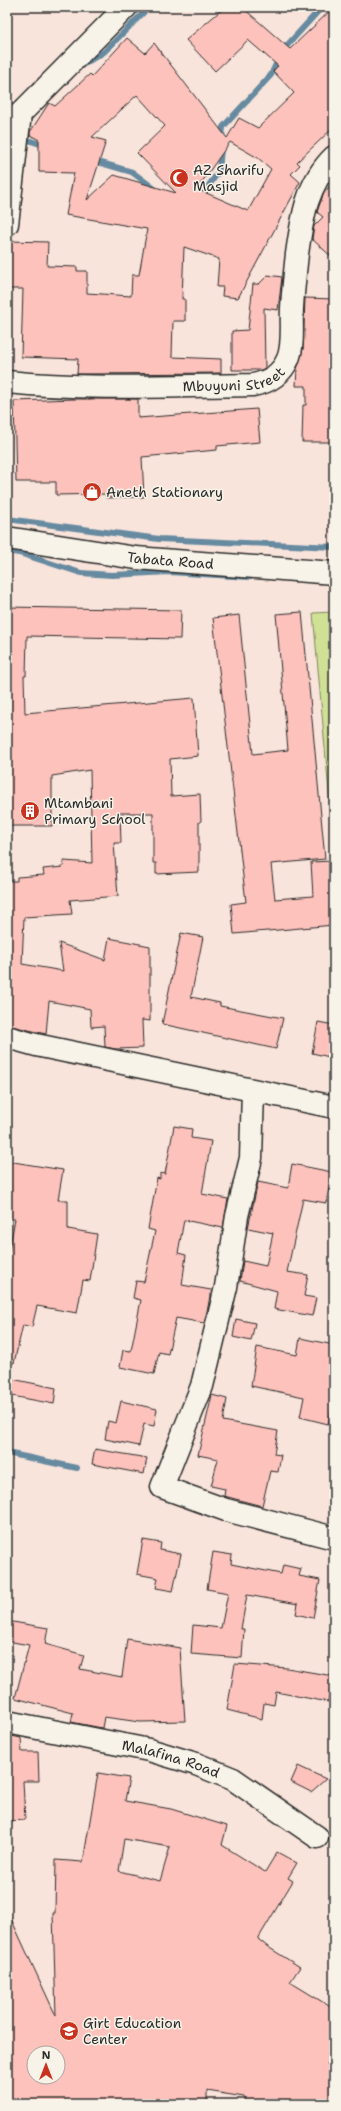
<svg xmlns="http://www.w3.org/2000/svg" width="341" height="2111" viewBox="0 0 341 2111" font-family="'Shantell Sans',sans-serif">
<rect width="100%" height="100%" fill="#f9e4db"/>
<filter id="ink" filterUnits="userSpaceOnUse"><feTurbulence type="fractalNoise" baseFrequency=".025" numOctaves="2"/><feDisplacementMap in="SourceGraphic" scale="8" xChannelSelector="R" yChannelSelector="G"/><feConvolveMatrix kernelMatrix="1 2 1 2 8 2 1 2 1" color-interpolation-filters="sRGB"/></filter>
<g filter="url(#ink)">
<!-- green -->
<path fill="#d0e195" stroke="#7e8660" d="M334,612V849L313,613Z"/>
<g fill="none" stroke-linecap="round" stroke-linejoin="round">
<!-- stream -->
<path stroke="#668aa0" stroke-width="6" d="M79,67L104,52L149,7
M24,143L25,139L46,146
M91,160L132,172L156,190
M200,198L219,171L223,127L271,75L282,51L322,7
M7,243L9,227
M7,519L159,539L334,547
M7,551L19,553L81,573L112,575L169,572L250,577
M7,1453L77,1468"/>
</g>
<!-- building -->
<path fill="#fec2bc" stroke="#2b2b2b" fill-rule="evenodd" d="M225,7H242L290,49L334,7V127L297,162L300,165L291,174L300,182L238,298L222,296L223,287H217L219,259L184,247L182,299H185V321H173L172,357L221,359V373L77,374L78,359L21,357L23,289H7L9,241L48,242L47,266L77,267V271H87V293L131,296L132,275H139L147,229L66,215L74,173L39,172V140L30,135V132L49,103L55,106L90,74L92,76L127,38L145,53L154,43L227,138L239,118L258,128L294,93L273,71L278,66L248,40L215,71L186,40ZM137,95L165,126L137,153L176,193L114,175L87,200L106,141L92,137ZM230,142L258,158L271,169L248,211L197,189Z
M334,180V259L312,239L314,226L323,217L317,212L323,195Z
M268,275L282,277L278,310L264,308L265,368L261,370H232V331L248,330L253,284H259Z
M305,298L334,299V442H302L303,405H306V386H296L297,369L303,349Z
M75,399H138V418L257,409L260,442L217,446V450L142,457L144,497L106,498V494L56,495V482H16L14,401Z
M7,607L181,610L180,639L27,636L26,676H24L25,713L194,698L198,756L170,759L171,796L200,794L201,822H199V872L156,874V863H153V813H120L121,843H114L118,896L70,900L72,914L24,917L22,964L63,971L59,943L105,960L109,938L150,946V1021L142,1020L143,1048L116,1049L105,1047L104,1026L91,1027L90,1009L49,1001L46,1034L7,1025V881H17V877L44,875L43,869L63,867L64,861L92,863L90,770L52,776V826H7Z
M302,612L325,859L271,864L275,899L313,896L311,862L333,861L334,925L234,934L231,904L246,902L213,618L239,615L253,754L288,750L276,614Z
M181,933L203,937L191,997L220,1003V1006L283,1018L276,1049L162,1024Z
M318,1022L334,1025V1058L312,1053Z
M174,1126L192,1129L191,1138L211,1141L202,1194L228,1199L223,1228L184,1220L178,1253L186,1255L182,1285L211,1290L208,1307L204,1323L176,1318L168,1354L159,1352L154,1374L120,1367L123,1350L131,1351L141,1300L133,1298L136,1281L144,1282L155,1231L148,1229L157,1178L160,1179V1173L165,1174Z
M7,1161L63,1170L58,1200H68V1229L97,1234L90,1281L83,1280L77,1313L37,1306L32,1327L23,1325L14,1363L7,1362V1261L15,1219H7Z
M292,1164L332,1172L326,1203L303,1199L287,1272L308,1275L304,1296L316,1298L312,1316L274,1309L277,1291L240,1281L243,1261L266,1266L273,1233L248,1228L258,1182L288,1188Z
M236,1319L255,1323L251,1341L233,1337Z
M300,1338L334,1345V1398L328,1424L300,1417L304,1397L251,1386L257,1347L297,1355Z
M7,1378L56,1388L54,1404L7,1395Z
M212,1395L227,1399L223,1421L278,1431L274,1454L281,1455L278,1472L270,1471L262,1506L224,1496L225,1489L211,1486L218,1459L198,1455Z
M121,1401L157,1409L154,1426L144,1424L139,1446L105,1439L108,1421L116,1423Z
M95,1449L147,1458L144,1474L92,1464Z
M143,1540L161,1543L160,1550L181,1554L173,1591L156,1588L158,1578L137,1574Z
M213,1552L232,1555L231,1564L281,1574L283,1565L301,1569L299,1576L320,1580L313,1618L296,1614L298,1604L247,1595L241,1629H244L242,1658L191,1654L193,1625L221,1628L228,1593L207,1589Z
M7,1621L48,1628L45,1644L84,1655L80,1669L122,1677L127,1639L180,1648L185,1721L140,1722L104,1717L102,1728L71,1722L73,1713L15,1698L29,1645L7,1641Z
M235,1664L287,1668L333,1676L328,1702L276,1692L274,1705L264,1703L262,1719L227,1710Z
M7,1735L21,1738L22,1752H38L39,1781H23L25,1820L7,1821Z
M298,1766L326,1779L311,1792L291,1782Z
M98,1773L129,1778L125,1801L171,1809L227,1826L222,1845L265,1872L277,1852L297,1863L288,1878L293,1881L258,1939L268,1947L300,1967L290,1982L334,2009V2053L327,2064L334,2069V2104H244V2097L207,2091V2104H7V1910L56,2016L53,1913H55L56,1860L83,1862ZM124,1839L170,1847L160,1881L119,1871ZM34,2053H58V2077H34Z"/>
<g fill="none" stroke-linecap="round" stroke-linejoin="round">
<defs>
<g id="street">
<path d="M20,114L126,7"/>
<path d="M7,224L20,114"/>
<path id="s1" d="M7,382C89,390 171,386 253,385C269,382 281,375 288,359C294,345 291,324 292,308C293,290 295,272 297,254C302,218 307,183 334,157"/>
<path d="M7,1037L36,1045L334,1107"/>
<path d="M253,1091L251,1158L237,1216L226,1287L202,1386L162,1487L226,1510L334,1538"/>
<path id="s2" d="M7,1722L149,1750L196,1764L233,1779L317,1837"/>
</g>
<g id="secondary">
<path id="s3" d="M7,538L136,558L334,573"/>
</g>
</defs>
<!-- street casing -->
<use href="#street" stroke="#2b2b2b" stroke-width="25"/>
<!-- secondary casing -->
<use href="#secondary" stroke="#2b2b2b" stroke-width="25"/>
<!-- street -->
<use href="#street" stroke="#f7f3e8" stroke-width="22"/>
<!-- secondary -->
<use href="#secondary" stroke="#f7f3e8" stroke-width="22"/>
</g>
</g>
<!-- icons -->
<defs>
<symbol id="mosque-disc" viewBox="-11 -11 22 22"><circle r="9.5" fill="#c8321e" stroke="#f7f3e8"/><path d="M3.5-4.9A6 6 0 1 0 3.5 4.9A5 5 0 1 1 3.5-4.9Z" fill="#fff"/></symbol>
<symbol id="shop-disc" viewBox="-11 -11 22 22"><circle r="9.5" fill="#c8321e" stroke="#f7f3e8"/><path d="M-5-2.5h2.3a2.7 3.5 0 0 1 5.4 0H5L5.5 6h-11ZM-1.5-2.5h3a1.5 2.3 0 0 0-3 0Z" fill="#fff"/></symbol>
<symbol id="building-disc" viewBox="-11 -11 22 22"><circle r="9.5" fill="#c8321e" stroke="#f7f3e8"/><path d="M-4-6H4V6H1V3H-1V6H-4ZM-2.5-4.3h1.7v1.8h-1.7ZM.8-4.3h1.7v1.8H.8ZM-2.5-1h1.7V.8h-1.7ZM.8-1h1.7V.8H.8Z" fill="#fff"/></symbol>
<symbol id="school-disc" viewBox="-11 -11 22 22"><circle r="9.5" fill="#c8321e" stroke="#f7f3e8"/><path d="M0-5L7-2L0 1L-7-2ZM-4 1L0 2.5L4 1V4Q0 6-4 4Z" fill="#fff"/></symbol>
</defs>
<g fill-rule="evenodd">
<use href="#mosque-disc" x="168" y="167" width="22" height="22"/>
<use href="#shop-disc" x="81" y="481" width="22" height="22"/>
<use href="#building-disc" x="19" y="800" width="22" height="22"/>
<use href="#school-disc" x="58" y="2020" width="22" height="22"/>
</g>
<g text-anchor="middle" stroke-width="3" stroke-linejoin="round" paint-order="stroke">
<!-- poi labels -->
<g font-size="14" fill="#2b2b2b" stroke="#f7f3e8" text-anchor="start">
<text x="193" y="175">AZ Sharifu<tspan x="193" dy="16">Masjid</tspan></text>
<text x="106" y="497">Aneth Stationary</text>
<text x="44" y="808">Mtambani<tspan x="44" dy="16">Primary School</tspan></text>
<text x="83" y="2028">Girt Education<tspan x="83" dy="16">Center</tspan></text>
</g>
<!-- street labels -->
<g font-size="14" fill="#2b2b2b" stroke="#f7f3e8">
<text dy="5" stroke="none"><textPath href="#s1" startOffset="228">Mbuyuni Street</textPath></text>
<text dy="5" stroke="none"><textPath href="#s3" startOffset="165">Tabata Road</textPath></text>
<text dy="5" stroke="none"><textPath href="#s2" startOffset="168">Malafina Road</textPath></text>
</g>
</g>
<!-- margin -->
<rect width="341" height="2111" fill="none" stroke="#f7f3e8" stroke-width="24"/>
<rect x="12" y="12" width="317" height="2087" fill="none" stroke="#2b2b2b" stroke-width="1.5" filter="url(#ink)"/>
<!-- north arrow -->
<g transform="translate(46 2065)"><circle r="19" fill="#f7f3e8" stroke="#a5a39c"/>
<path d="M0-3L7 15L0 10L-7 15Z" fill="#c8321e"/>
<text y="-6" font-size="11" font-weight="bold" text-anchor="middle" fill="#2b2b2b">N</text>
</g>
</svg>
